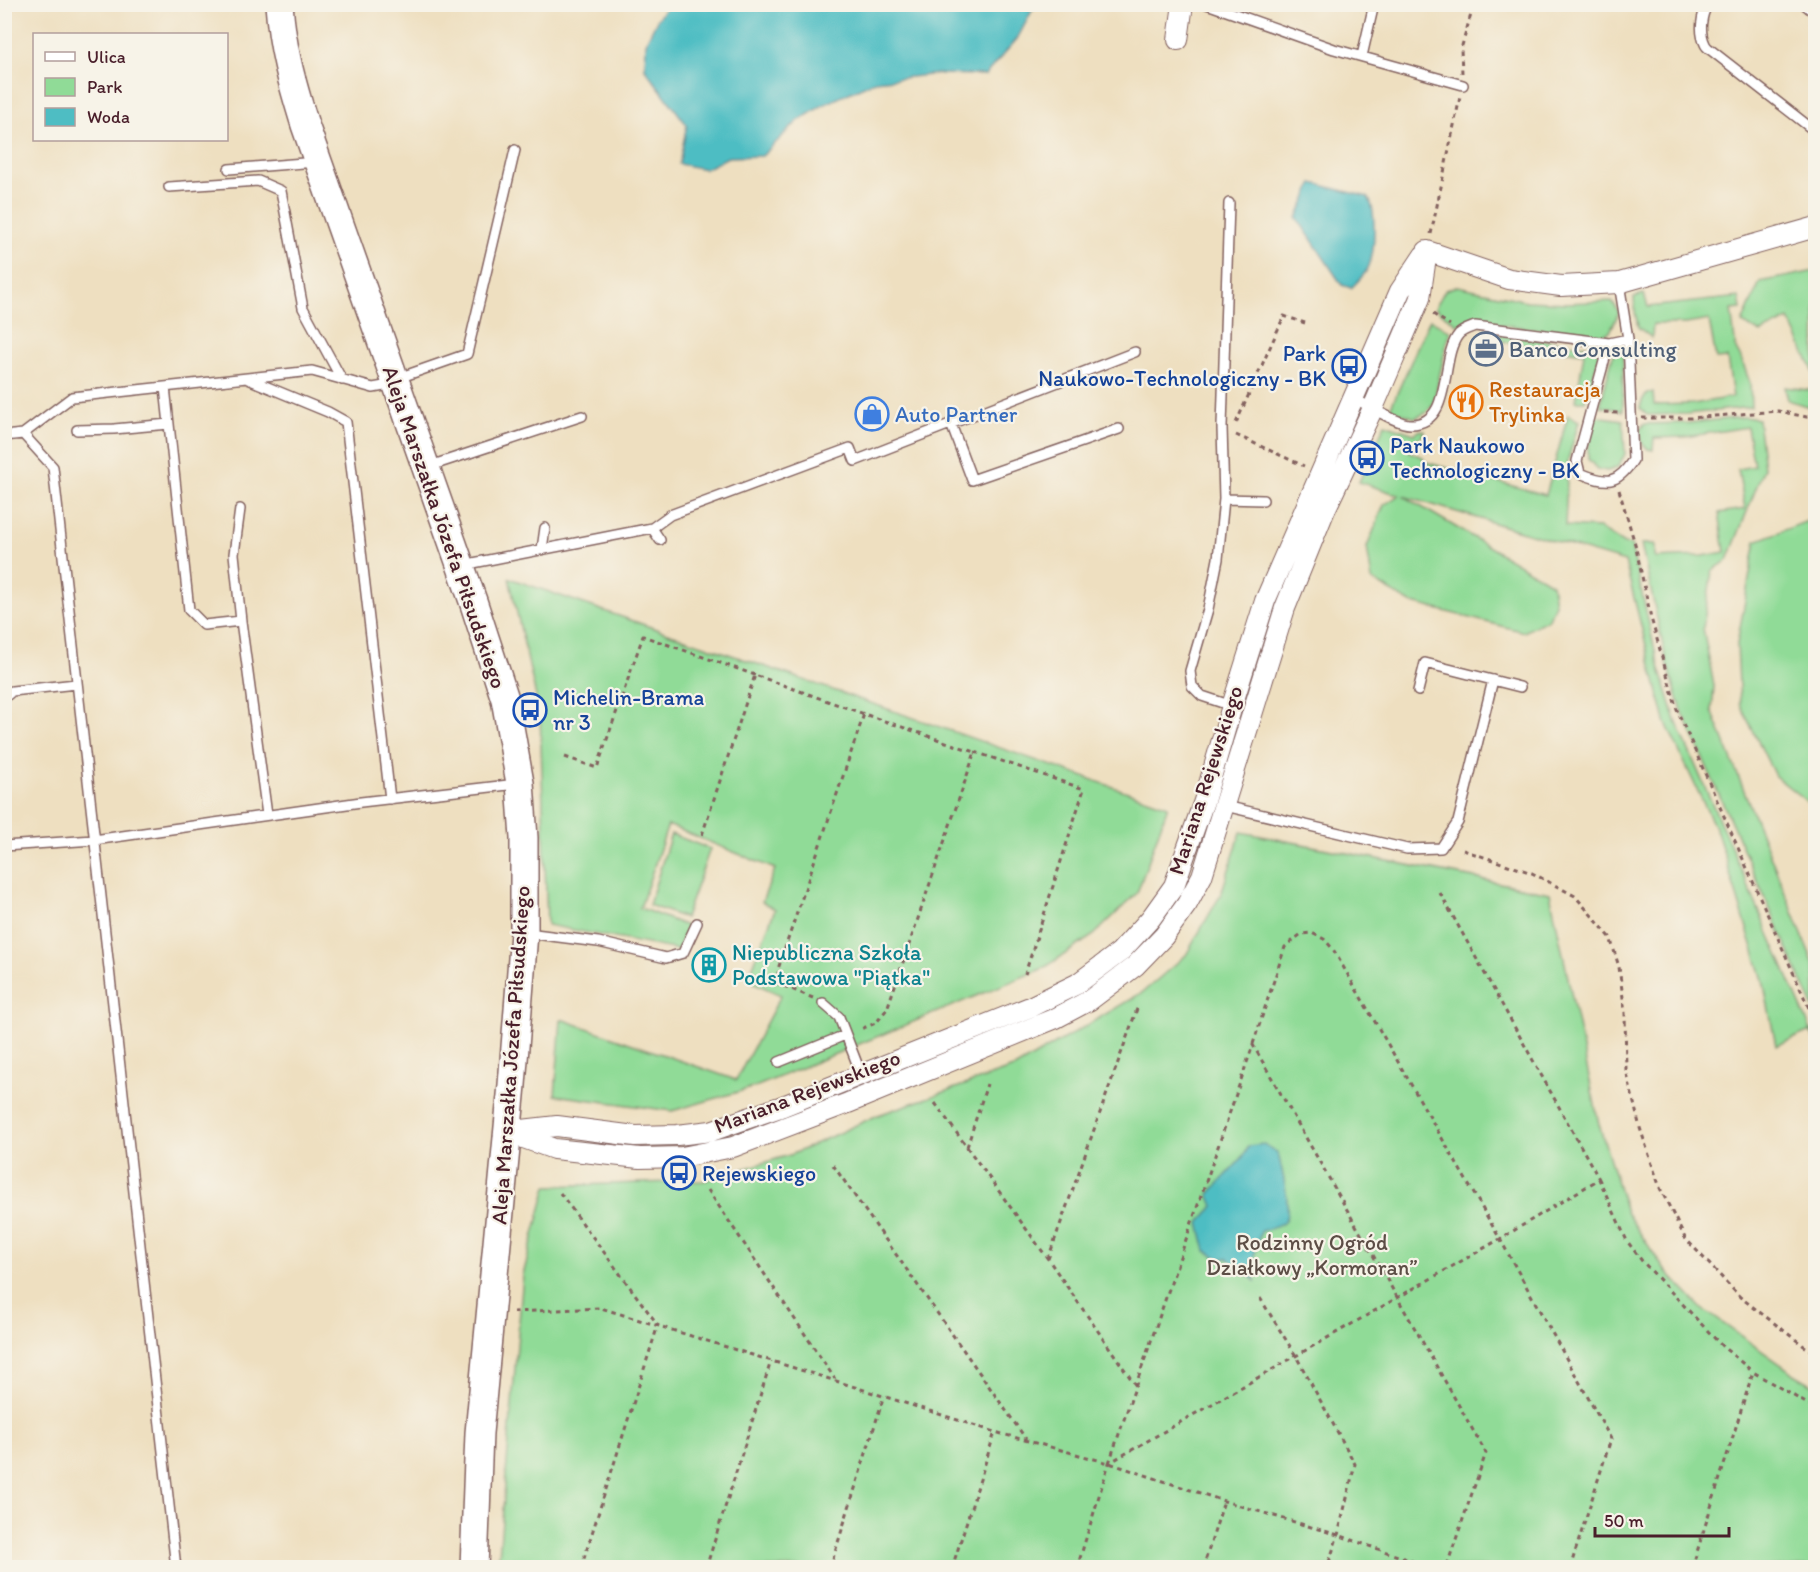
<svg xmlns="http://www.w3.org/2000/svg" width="1820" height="1572" viewBox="0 0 1820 1572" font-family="Itim,sans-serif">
<rect width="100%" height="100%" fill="#f7f3e8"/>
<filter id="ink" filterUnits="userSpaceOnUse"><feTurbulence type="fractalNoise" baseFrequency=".0167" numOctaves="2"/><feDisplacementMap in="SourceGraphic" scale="12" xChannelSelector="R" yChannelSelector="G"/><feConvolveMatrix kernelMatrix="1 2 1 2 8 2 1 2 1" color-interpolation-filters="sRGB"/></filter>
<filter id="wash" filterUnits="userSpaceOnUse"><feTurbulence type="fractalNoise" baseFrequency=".008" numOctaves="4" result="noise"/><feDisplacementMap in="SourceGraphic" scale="24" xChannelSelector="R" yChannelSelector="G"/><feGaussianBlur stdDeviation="1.35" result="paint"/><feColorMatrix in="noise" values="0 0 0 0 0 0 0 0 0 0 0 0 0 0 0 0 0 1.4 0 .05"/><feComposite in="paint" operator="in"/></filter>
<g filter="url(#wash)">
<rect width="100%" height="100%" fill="#eedfc0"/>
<!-- green -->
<path fill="#90db97" stroke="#6d7d61" stroke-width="1.5" d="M1815,271H1816L1815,375L1789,319L1761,333L1742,323L1760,282Z
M1457,286L1527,301L1566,303L1612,301L1619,312L1610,332L1599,336L1468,321L1458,325L1435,308L1445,290Z
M1644,294L1648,307L1739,297L1741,309L1731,310L1736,349L1741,358L1750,383L1751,407L1687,414L1647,415L1640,408C1642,399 1644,395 1653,392L1654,405L1693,404L1733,397L1727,358L1716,359L1709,320L1686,324H1653L1652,338L1638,327L1635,311L1634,297Z
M1430,319L1451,332L1447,342L1433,405L1426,413L1415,418L1390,409Z
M1500,334L1596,347L1600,354L1585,401H1576L1584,353L1499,341Z
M1618,349L1623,351V411L1600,406L1614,351Z
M1785,387L1815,391V409L1788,400Z
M1568,415L1579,421L1568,460L1565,526L1599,528L1624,544L1631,545L1657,659L1676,721L1811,1030L1815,1031V1039L1810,1031L1776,1046L1763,980L1717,832L1665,721L1625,562L1403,496L1552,584L1555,604L1549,619L1524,632L1409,602L1372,580L1367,547L1384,505L1399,495L1359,482L1385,424L1414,434L1421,430L1425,431C1424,437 1419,438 1414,440L1408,449L1410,452L1423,457L1425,462L1546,495Z
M1596,416L1623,420L1625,454L1617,468L1607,471L1597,469L1588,459V449Z
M1745,417L1758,419L1764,468L1728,560L1712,571L1703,628L1714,686L1712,711L1815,967V1011L1682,711L1667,664L1641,544H1655V558L1703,556L1725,552L1719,513L1745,509L1738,469L1754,466L1747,427L1685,437L1654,438L1653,450L1648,449L1641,442L1640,430L1644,424L1688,423Z
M1815,518V808L1775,776L1740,704L1737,644L1756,541Z
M509,578L1168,806L1137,893L1094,935L1044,968L755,1087L672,1111L555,1095L561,1019L736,1080L781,995L754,983L750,974L775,909L762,902L775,869L668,825L640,908L687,926L678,950L547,925L540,714Z
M1241,832L1550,893L1599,1124L1626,1212L1664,1269L1700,1307L1796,1375L1815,1386V1567L498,1568L523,1275L547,1186L703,1181L793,1154L878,1115L1016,1067L1143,992L1186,955L1221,894Z
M671,834L710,849L685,918L649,905Z"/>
<!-- water -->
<path fill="#4ebdc3" stroke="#4c6e77" stroke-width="1.5" d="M668,5V4L1035,5L1017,39L985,75L938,74L875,81L823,105L798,121L762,156L728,157L705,169L679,164L687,125L645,69L646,42L658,18Z
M1313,183L1368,197C1377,211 1375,251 1369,266C1366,274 1357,282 1351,288L1342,285L1297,218Z
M1264,1144L1278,1153C1281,1167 1294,1214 1283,1223C1277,1228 1268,1229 1261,1231L1251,1267L1255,1281L1227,1258L1220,1259L1206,1251L1199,1223L1214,1206L1209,1194L1242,1158L1249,1146Z"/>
</g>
<g filter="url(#ink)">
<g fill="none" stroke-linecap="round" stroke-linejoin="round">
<defs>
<path id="lane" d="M1207,4L1334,49L1463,85
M1708,4C1701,15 1699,32 1705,44C1706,47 1709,49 1712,51L1816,132
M1804,4L1816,14
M1362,56L1374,4
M229,169L316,162
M169,187L258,181L281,191L303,308L342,380
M1229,203L1222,427L1224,499L1218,559L1208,609L1190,671L1192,686L1202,696L1232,706
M1619,283L1628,339L1633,460C1617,485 1607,484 1580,473L1577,461L1609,343L1628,339
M248,379L328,412L346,422L390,799
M165,387L189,610L204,625L241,621
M1353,398C1366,404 1398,425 1411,424C1454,424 1439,357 1459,334C1463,330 1470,328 1475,326L1609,343
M951,424L972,480L1119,429
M77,430L114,429L169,424
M23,434L53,467L176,1568
M4,436L23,434L72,397L312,371L373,388L395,384L407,375L467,354L515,150
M427,467L582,416
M1224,499L1263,500
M240,509L234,554L241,621L267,815
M652,528L660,540
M542,549L545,528
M463,565L652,528L670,515L850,448L855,461L1135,352
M1418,691L1425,663L1520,687
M4,698L12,691L76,684
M1221,805L1407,849L1441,848L1458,822L1493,680
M4,846L94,840L361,802L517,784
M527,933L598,942L666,958L683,953L697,923
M823,1003L839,1017L861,1074
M779,1062L845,1035"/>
<path id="street" d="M1178,40L1183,4
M1427,251L1509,279L1561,286L1619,283L1816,227
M513,1131L557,1126L635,1136L677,1135L711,1131L783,1106L1030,1007L1077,984L1120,952L1151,918L1174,886L1204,801L1232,706L1265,601L1400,291L1424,255
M507,1132L554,1149L640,1158L682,1157L733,1147L848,1103L1056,1018L1090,1000L1135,966L1164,936L1187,904L1202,876L1285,608L1324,512L1373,408L1420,298L1427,251"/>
<path id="secondary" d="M279,4C282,48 292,83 305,125L473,601L505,699L520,783L524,838V933L512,1085L479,1433L474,1568"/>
</defs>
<!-- lane casing -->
<use href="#lane" stroke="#83625f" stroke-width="12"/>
<!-- street casing -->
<use href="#street" stroke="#83625f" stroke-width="22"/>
<!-- secondary casing -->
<use href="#secondary" stroke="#83625f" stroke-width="30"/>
<!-- path -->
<path stroke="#83625f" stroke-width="3" stroke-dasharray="4.5 4.5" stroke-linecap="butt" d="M1462,73L1461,49L1474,4
M1431,234L1460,97
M1433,314L1450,325
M1604,412L1618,413
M1642,418H1690L1778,411L1816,419
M1236,423L1284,316L1305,323
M1236,435L1304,466
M1619,490L1635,544L1651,618L1677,710L1816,1024
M975,752L1084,789L1025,974
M565,757L597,768L643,636L755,675
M702,835L755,675L864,714
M1463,850L1532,873L1575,896L1610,937L1619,967L1625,1013L1626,1070L1640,1128L1660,1188L1685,1238L1740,1297L1804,1346L1816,1353
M1440,893L1599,1179
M813,998L779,984L778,969L864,714L975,752L887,1009L876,1023L858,1030
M1253,1044L1285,947L1301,934L1312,933L1324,939L1333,949L1500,1239L1611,1439L1570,1568
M935,1103L1048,1259L1136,1386
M967,1147L987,1084
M833,1165L1026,1439
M708,1190L835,1379
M560,1193L658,1325L581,1568
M1048,1259L1138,1006
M1260,1298L1296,1356L1355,1464L1338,1535L1327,1568
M513,1312L601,1308L836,1381L995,1432L1109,1463L1224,1501L1338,1535L1432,1568
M1109,1463L1253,1045L1486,1453L1446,1568
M706,1568L771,1361
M830,1568L884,1396
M952,1568L995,1432
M1077,1568L1109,1463L1500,1239L1599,1179L1627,1241L1642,1261L1722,1346L1753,1372
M1203,1568L1224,1501
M1692,1568L1753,1372L1816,1409
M1814,1568L1816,1563"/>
<!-- lane -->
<use href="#lane" stroke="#fff" stroke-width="9"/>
<!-- street -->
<use href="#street" stroke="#fff" stroke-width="20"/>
<!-- secondary -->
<use href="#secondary" stroke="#fff" stroke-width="27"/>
</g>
</g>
<!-- icons -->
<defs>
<symbol id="office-ring" viewBox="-11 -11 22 22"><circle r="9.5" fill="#f7f3e8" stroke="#5c6f8a" stroke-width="1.5"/><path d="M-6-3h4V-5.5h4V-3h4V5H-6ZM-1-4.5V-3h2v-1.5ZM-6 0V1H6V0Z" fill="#5c6f8a"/></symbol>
<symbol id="bus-ring" viewBox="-11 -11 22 22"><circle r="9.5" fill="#f7f3e8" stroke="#1a4fb4" stroke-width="1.5"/><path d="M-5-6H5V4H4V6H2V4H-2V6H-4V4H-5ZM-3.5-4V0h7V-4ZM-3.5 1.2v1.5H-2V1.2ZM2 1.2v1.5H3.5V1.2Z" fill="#1a4fb4"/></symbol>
<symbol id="restaurant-ring" viewBox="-11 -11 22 22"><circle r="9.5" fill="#f7f3e8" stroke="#e8710a" stroke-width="1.5"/><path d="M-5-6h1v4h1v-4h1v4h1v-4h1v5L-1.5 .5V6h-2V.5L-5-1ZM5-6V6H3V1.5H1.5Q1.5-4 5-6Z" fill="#e8710a"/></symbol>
<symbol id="shop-ring" viewBox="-11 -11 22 22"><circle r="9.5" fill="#f7f3e8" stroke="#3f7fe0" stroke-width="1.5"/><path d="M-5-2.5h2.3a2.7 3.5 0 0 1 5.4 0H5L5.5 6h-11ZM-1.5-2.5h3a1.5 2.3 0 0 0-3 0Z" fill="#3f7fe0"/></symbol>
<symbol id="building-ring" viewBox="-11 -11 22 22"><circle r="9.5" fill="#f7f3e8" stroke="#0f9aa8" stroke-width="1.5"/><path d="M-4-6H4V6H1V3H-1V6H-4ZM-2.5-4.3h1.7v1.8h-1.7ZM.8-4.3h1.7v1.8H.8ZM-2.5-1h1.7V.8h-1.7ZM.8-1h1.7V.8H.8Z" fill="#0f9aa8"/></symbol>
</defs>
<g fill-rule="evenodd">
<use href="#office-ring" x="1467" y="330" width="38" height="38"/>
<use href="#bus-ring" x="1330" y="347" width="38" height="38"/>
<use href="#restaurant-ring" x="1447" y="383" width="38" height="38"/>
<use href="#shop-ring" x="853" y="395" width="38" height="38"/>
<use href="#bus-ring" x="1348" y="439" width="38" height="38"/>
<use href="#bus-ring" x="511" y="691" width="38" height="38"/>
<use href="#building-ring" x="690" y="946" width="38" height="38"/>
<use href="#bus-ring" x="660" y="1154" width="38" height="38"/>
</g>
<g text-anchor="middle" stroke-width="4.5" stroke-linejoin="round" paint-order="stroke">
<!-- service labels -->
<g font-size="22" fill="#4e5e75" stroke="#f7f3e8" text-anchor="start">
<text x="1509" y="357">Banco Consulting</text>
</g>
<!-- transit labels -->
<g font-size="22" fill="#164399" stroke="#f7f3e8" text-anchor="start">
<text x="1326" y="361" text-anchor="end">Park<tspan x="1326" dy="25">Naukowo-Technologiczny - BK</tspan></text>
<text x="1390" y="453">Park Naukowo<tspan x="1390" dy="25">Technologiczny - BK</tspan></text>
<text x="553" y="705">Michelin-Brama<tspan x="553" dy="25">nr 3</tspan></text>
<text x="702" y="1181">Rejewskiego</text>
</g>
<!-- food labels -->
<g font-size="22" fill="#c56008" stroke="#f7f3e8" text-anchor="start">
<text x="1489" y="397">Restauracja<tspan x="1489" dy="25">Trylinka</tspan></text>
</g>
<!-- shop labels -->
<g font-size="22" fill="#366cbe" stroke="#f7f3e8" text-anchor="start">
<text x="895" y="422">Auto Partner</text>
</g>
<!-- street labels -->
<g font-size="22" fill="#4a1f2b" stroke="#f7f3e8">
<text transform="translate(445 527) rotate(71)" y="8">Aleja Marszałka Józefa Piłsudskiego</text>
<text transform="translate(1205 780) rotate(-72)" y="8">Mariana Rejewskiego</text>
<text transform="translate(510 1055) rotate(-86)" y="8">Aleja Marszałka Józefa Piłsudskiego</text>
<text transform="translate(807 1091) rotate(-21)" y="8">Mariana Rejewskiego</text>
</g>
<!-- culture labels -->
<g font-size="22" fill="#0d838f" stroke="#f7f3e8" text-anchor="start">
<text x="732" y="960">Niepubliczna Szkoła<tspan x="732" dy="25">Podstawowa "Piątka"</tspan></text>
</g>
<!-- park labels -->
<g font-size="22" fill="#5c4e46" stroke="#f7f3e8">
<text x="1312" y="1250">Rodzinny Ogród<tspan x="1312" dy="25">Działkowy „Kormoran”</tspan></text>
</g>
</g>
<!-- margin -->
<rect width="1820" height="1572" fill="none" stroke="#f7f3e8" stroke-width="24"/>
<!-- legend -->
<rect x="33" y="33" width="195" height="108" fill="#f7f3e8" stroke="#b29e9c" stroke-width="1.5"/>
<rect x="45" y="52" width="30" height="9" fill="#ffffff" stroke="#b29e9c" stroke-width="1.5"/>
<text x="87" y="63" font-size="18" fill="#4a1f2b">Ulica</text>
<rect x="45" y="78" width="30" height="18" fill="#90db97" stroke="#b29e9c" stroke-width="1.5"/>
<text x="87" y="93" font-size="18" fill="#4a1f2b">Park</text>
<rect x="45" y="108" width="30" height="18" fill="#4ebdc3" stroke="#b29e9c" stroke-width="1.5"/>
<text x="87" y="123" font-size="18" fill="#4a1f2b">Woda</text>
<!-- scale -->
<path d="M1595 1527v9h134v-9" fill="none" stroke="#4a1f2b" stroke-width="3"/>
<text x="1604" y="1527" font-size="18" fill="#4a1f2b" stroke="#f7f3e8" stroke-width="4.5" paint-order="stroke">50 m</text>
</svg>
